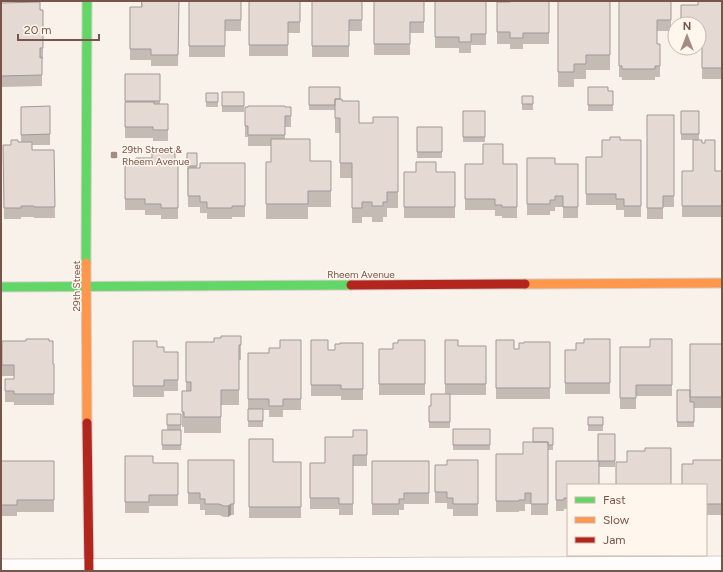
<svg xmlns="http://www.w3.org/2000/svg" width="723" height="572" viewBox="0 0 723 572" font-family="Figtree,sans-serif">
<rect width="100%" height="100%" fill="#f8f2eb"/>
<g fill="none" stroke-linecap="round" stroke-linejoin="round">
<defs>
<path id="street" d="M1,570L722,567"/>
<path id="fast" d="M86,263L87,1
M1,287L351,285"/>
<path id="slow" d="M86,263L87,423
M525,284L722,283"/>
<path id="jam" d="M351,285L525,284
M87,423L89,571"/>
</defs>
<!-- street casing -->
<use href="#street" stroke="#d6cdc8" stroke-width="23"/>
<!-- fast casing -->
<use href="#fast" stroke="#d9cec9" stroke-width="11"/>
<!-- slow casing -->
<use href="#slow" stroke="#d9cec9" stroke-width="11"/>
<!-- jam casing -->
<use href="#jam" stroke="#d9cec9" stroke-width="11"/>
<!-- street -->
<use href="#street" stroke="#fefdfc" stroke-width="21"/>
<!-- fast -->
<use href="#fast" stroke="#63d668" stroke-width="9"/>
<!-- slow -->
<use href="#slow" stroke="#ff974d" stroke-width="9"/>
<!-- jam -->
<use href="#jam" stroke="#b3261e" stroke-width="9"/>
</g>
<!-- wall -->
<path fill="#c4bbb5" d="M141,1H179L178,66H151V60H130V7H141Z
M189,1H241V31H225V57H189Z
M249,1H300V33H288V56H249Z
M312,1H362V31H349V57H312Z
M374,1H424V33H410V55H374Z
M435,1H486V45H471V53H459V48H435Z
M549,1V44H523V49H510V44H497V2Z
M558,1H610V70H586V79H574V87H558Z
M619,1H671V31H657V44H660V77H655V80H622V77H619Z
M722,1V79H702V48H699V24L698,5Z
M1,3L43,10V59H42V86L1,87Z
M125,74H160V104H168V141H153V138H125Z
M309,87L340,99L359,123H373L398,117V208H387V217H383V222H372V217H362V223H352V178H340V133H335V110H309Z
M588,87L608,91H613V111H588Z
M222,92H244V112H222Z
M206,93H218V107H206Z
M522,96H533V110H522Z
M21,107L50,134V145H32V150H54L55,218H34V217H21V219H4L3,145H11L21,142Z
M245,107H291V127H285V139L310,161H331V207H308V219H266V162H271V146H248V137H245Z
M463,111H485V142H463Z
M681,111H699V140H681Z
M647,115H674V207H663V219H647Z
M417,127H442V158H417Z
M620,140H641V217H624V210H616V205H586V157H602Z
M702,143L715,171H722V217H682V171H693Z
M187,153H197V168L245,163V217H232V219H207V213H200V207H188Z
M527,158L555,164H578V218H563V207H555V211H550V215H527Z
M178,164V219H161V215H145V210H125V165Z
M465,164H517V218H502V216H495V210H465Z
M404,172H455V218H404Z
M241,336V360H239V405H221V433H184V427H182V391H186V342H214L221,338Z
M610,339V394H565V350H576L584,343Z
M672,339V396H636V409H620V347H650Z
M301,340V410H283V417H269V410H263V427H248V353H269Z
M311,340L328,350H335L363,343V400H341V396H311Z
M425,340V395H379V349H393L398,343Z
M445,340L458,346H486V395H450V428H429V406H431L445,394Z
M496,340L514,349H519L550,342V399H496Z
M2,341L53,364H54V405H14V402H5V379H14V376H2Z
M133,341L157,347L164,352H178V391H164V397H133Z
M722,344V408H694V427H677V390H690Z
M167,414H181V450H162V430H167Z
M588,417H603V431H588Z
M553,428V450H548V515H531V504H525V511H519V512H496V454H523L533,442Z
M453,429H490V450H453Z
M367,430V466H353V515H339V509H310V463H325L353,437Z
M615,434V467H599L568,485V509H564V511H556V461H598Z
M249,439L273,462H301V518H249Z
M125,456L153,463H178V506H149V513H125Z
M188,460H234V515H231L228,517H224L219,515H205V510H200V504H188Z
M478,460V516H453V509H447V503H435V465H447Z
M722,460V515H706V485L693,464Z
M1,461H54V512H17V516H1Z
M372,461H429V504H404V510H399V515H372Z"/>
<!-- shaded-wall -->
<path fill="#a09994" d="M231,504V515L228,517V506Z"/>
<!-- building -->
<path fill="#e4dad3" stroke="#a09994" d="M141,1H179L178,55H151V49H130V7H142V4Z
M189,1H241V20H225V46H189Z
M249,1H300V22H288V45H249Z
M312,1H362V20H349V46H312Z
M374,1H424V22H410V44H374Z
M435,1H486V34H471V42H459V37H435Z
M510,1H549V33H523V38H510V32H497V2H510Z
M558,1H610V55H586V64H574V72H558Z
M619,1H671V20H657V44H660V66H655V69H622V66H619Z
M698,1H722V68H702V37H699V24H681V5H698Z
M40,2V10H43V48H40V58L42,57V75L1,76V3Z
M125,74H160V101H125Z
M309,87H340V99H335V105H309Z
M588,87H608V91H613V105H588Z
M222,92H244V106H222Z
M206,93H218V102H206Z
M522,96H533V104H522Z
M335,99H342V101H359V123H373V117H398V192H387V202H383V206H372V202H362V208H352V163H340V118H335Z
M125,102H154V104H168V130H153V127H125Z
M50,106V134L21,135V107Z
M248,106H285V107H291V116H285V135H248V126H245V107H248Z
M463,111H485V137H463Z
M681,111H699V134H681Z
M647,115H674V196H663V208H647Z
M417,127H442V152H417Z
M610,137H620V140H641V206H624V199H616V194H586V157H602V140H610Z
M271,139H310V161H331V191H308V204H266V162H271Z
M11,140H18V142H32V150H54L55,207H34V206H21V208H4L3,145H11Z
M693,140H702V143H705V140H715V171H722V206H682V171H693Z
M483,144H503V164H517V207H502V205H495V199H465V164H483Z
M152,152H175V164H178V208H161V204H145V199H125V165H136V158H152Z
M187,153H197V166H187Z
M527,158H555V164H578V207H563V196H555V200H550V204H527Z
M416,162H436V172H455V207H404V172H416Z
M200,163H245V206H232V208H207V202H200V196H188V168H200Z
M221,336H241V345H239V390H221V417H184V412H182V391H191V382H186V342H214V338H221Z
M26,339H49V341H53V364H54V394H14V391H5V379H14V365H2V341H26Z
M584,339H610V383H565V350H576V343H584Z
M650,339H672V385H636V398H620V347H650Z
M280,340H301V399H283V406H269V399H248V353H269V348H280Z
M311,340H328V350H335V344H340V343H363V389H341V385H311Z
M398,340H425V384H379V349H393V343H398Z
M445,340H458V346H486V384H445Z
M496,340H514V349H519V343H524V342H550V388H496Z
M133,341H157V347H164V352H178V380H164V386H133Z
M690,344H722V397H690Z
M677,390H690V402H694V422H677Z
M431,394H450V422H429V406H431Z
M248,409H263V421H248Z
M167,414H181V425H167Z
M588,417H603V425H588Z
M533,428H553V445H548V442H533Z
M453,429H490V445H453Z
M162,430H181V445H162Z
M353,430H367V455H353V504H339V498H310V463H325V437H353Z
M598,434H615V461H598Z
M249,439H273V462H301V507H249Z
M523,442H548V504H531V493H525V500H519V501H496V454H523Z
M645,448H671V485H616V462H627V451H645Z
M125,456H153V463H178V495H149V502H125Z
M188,460H234V504H231L228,506H224L219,504H205V499H200V493H188Z
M447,460H478V504H453V498H447V492H435V465H447Z
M693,460H722V504H706V485H682V464H693Z
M1,461H54V500H17V505H1Z
M372,461H429V493H404V499H399V504H372Z
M556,461H599V485H568V498H564V500H556Z"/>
<!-- markers -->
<rect fill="#a58c82" stroke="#fff6ed" stroke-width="1.5" x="110" y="151" width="8" height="8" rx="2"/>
<g text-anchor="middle" stroke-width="3" stroke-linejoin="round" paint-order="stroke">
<!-- poi labels -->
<g font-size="10" fill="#78554a" stroke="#fff6ed" text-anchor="start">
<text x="122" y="153">29th Street &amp;<tspan x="122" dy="12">Rheem Avenue</tspan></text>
</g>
<!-- street labels -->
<g font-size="10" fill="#78554a" stroke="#fff6ed">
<text x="361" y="278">Rheem Avenue</text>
<text transform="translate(76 286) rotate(-90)" y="4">29th Street</text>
</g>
</g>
<!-- border -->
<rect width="723" height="572" fill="none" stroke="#78554a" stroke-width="4"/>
<!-- legend -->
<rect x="567" y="484" width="140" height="72" fill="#fff6ed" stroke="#c9b6ac"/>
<rect x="575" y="497" width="20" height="6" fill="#63d668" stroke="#c9b6ac"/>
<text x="603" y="504" font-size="12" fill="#78554a">Fast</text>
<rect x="575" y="517" width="20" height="6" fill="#ff974d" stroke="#c9b6ac"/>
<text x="603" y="524" font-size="12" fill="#78554a">Slow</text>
<rect x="575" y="537" width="20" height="6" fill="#b3261e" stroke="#c9b6ac"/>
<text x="603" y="544" font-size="12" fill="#78554a">Jam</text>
<!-- north arrow -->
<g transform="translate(687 36)"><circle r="19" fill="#fff6ed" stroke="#c9b6ac"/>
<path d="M0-3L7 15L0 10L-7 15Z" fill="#a58c82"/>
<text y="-6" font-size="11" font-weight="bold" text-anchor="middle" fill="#78554a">N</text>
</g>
<!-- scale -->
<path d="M18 34v6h81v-6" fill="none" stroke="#78554a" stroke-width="2"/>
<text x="24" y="34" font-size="12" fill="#78554a" stroke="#fff6ed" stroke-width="3" paint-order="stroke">20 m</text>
</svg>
